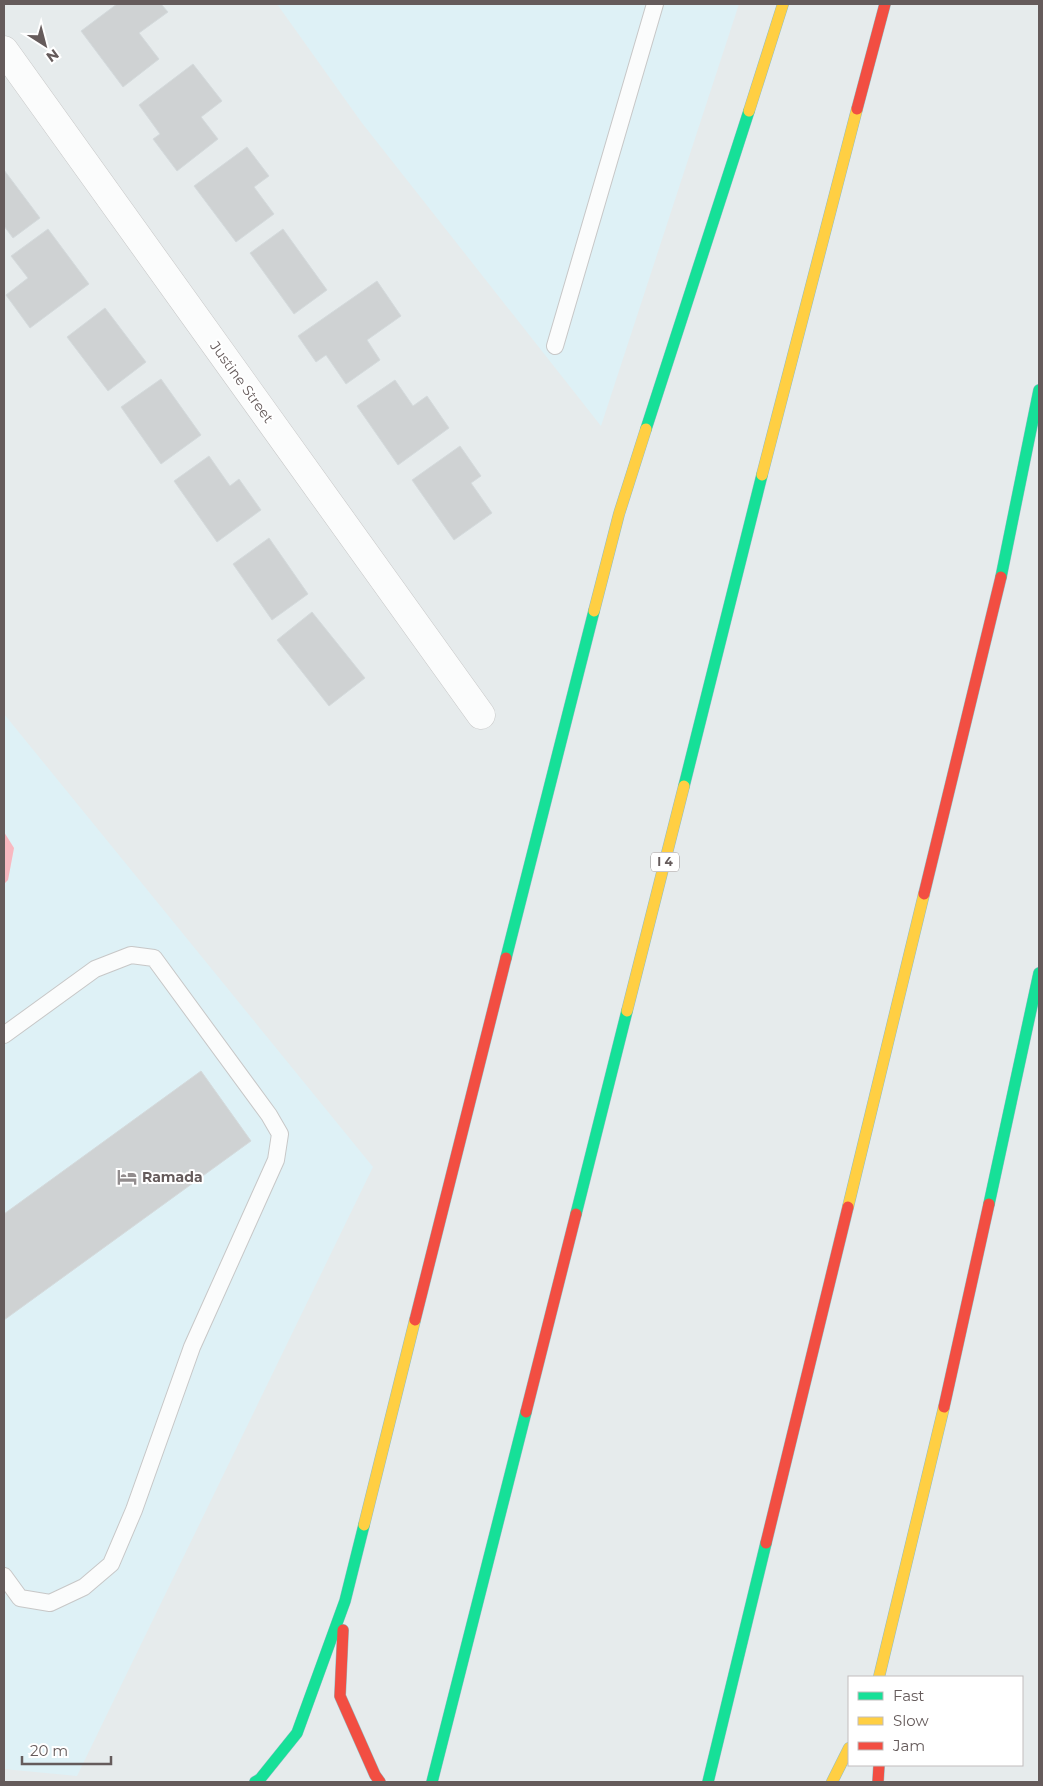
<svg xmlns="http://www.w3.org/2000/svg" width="1043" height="1786" viewBox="0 0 1043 1786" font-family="Montserrat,sans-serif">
<rect width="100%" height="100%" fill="#e6ebec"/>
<!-- commercial -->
<path fill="#def1f6" d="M277,4H739L601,426L362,123Z
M4,714L373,1167L77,1776L4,1769V884L8,880L14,848L4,832Z"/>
<!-- water -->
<path fill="#f8b8c0" d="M4,832L14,848L8,880L4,884Z"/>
<!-- building -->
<path fill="#cfd2d3" stroke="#d4dadc" d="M117,4H161L168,12L139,33L159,59L123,87L81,31Z
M193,64L222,101L201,117L218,139L177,171L153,139L160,134L139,105Z
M247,147L269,176L254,187L274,214L236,242L194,186Z
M4,170L40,218L13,238L4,226Z
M48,229L89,284L30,328L6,295L28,278L11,256Z
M283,229L327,290L294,314L250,253Z
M377,281L401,316L367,340L380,360L346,384L326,355L316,362L298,336Z
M105,308L146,362L108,391L67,337Z
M161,379L201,435L161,464L121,407Z
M395,380L413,406L427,396L449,428L398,465L357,406Z
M460,446L481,476L471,483L492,513L454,540L412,480Z
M209,456L230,486L239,479L261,510L217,542L174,481Z
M269,538L308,594L272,620L233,564Z
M312,612L365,678L329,706L277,640Z
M201,1071L251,1141L4,1320V1214Z"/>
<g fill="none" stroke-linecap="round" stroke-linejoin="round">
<defs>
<path id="lane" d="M555,346L655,4
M4,1035L95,969L131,955L154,958L269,1115L280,1134L276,1160L192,1347L134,1510L111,1564L84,1587L50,1603L20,1598L4,1576"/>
<path id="street" d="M4,50L481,715"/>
<path id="fast" d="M646,429L749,111
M1001,577L1039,390
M684,786L762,475
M506,958L594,611
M989,1204L1039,973
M576,1214L627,1011
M255,1782L260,1779L297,1733L345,1601L364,1525
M432,1782L526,1412
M708,1782L766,1543"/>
<path id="slow" d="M749,111L783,4
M762,475L857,109
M594,611L619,514L646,429
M627,1011L684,786
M848,1207L924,894
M364,1525L415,1320
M879,1677L944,1407
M832,1782L849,1748"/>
<path id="jam" d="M857,109L885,4
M924,894L1001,577
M415,1320L506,958
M944,1407L989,1204
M526,1412L576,1214
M766,1543L848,1207
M343,1630L340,1696L375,1775L380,1782
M878,1782L879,1765"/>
</defs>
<!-- lane casing -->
<use href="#lane" stroke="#c7c7c7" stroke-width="18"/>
<!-- street casing -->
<use href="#street" stroke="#c7c7c7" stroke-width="29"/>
<!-- fast casing -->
<use href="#fast" stroke="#92bdc4" stroke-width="12"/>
<!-- slow casing -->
<use href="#slow" stroke="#92bdc4" stroke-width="12"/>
<!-- jam casing -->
<use href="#jam" stroke="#92bdc4" stroke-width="12"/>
<!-- lane -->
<use href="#lane" stroke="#fbfcfc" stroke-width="16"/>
<!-- street -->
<use href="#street" stroke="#fbfcfc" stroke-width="28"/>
<!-- fast -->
<use href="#fast" stroke="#16e098" stroke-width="11"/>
<!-- slow -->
<use href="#slow" stroke="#ffcf43" stroke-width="11"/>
<!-- jam -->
<use href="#jam" stroke="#f24e42" stroke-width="11"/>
</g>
<!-- icons -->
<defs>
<symbol id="hotel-bare" viewBox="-9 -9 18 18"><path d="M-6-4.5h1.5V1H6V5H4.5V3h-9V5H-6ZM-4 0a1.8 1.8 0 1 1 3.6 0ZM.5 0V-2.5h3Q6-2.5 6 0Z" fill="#928d8e" stroke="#fff" stroke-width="2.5" paint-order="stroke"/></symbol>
</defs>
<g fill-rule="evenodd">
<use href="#hotel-bare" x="113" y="1163" width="28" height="28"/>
</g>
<g text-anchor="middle" stroke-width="4" stroke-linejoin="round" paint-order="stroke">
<!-- shield labels -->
<rect fill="#fff" stroke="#938c8c" stroke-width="1" x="651" y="852.5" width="28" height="19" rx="4"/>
<g font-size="12" font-weight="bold" fill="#655b5b">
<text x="665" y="866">I 4</text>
</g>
<!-- street labels -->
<g font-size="14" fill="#655b5b" stroke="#fff">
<text transform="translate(242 382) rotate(54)" y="5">Justine Street</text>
</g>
<!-- poi labels -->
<g font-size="14" font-weight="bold" fill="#655b5b" stroke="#fff" text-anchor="start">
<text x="142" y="1182">Ramada</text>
</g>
</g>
<!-- border -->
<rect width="1043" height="1786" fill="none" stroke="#655b5b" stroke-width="10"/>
<!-- legend -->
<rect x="848" y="1676" width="175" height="90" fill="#ffffff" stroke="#c1bdbd"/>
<rect x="858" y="1692" width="25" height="8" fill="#16e098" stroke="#c1bdbd"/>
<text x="893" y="1701" font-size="15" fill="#655b5b">Fast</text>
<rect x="858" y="1717" width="25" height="8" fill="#ffcf43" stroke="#c1bdbd"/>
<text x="893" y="1726" font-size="15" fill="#655b5b">Slow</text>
<rect x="858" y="1742" width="25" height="8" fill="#f24e42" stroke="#c1bdbd"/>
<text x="893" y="1751" font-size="15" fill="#655b5b">Jam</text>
<!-- north arrow -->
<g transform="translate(45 45) rotate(144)" stroke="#ffffff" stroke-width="4" paint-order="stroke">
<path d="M0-4L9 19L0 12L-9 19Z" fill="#655b5b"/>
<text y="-8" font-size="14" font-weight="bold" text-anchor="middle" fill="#655b5b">N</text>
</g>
<!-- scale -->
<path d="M22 1756v8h89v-8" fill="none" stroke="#655b5b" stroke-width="2.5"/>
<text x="30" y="1756" font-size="15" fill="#655b5b" stroke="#ffffff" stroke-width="4" paint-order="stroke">20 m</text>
</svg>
